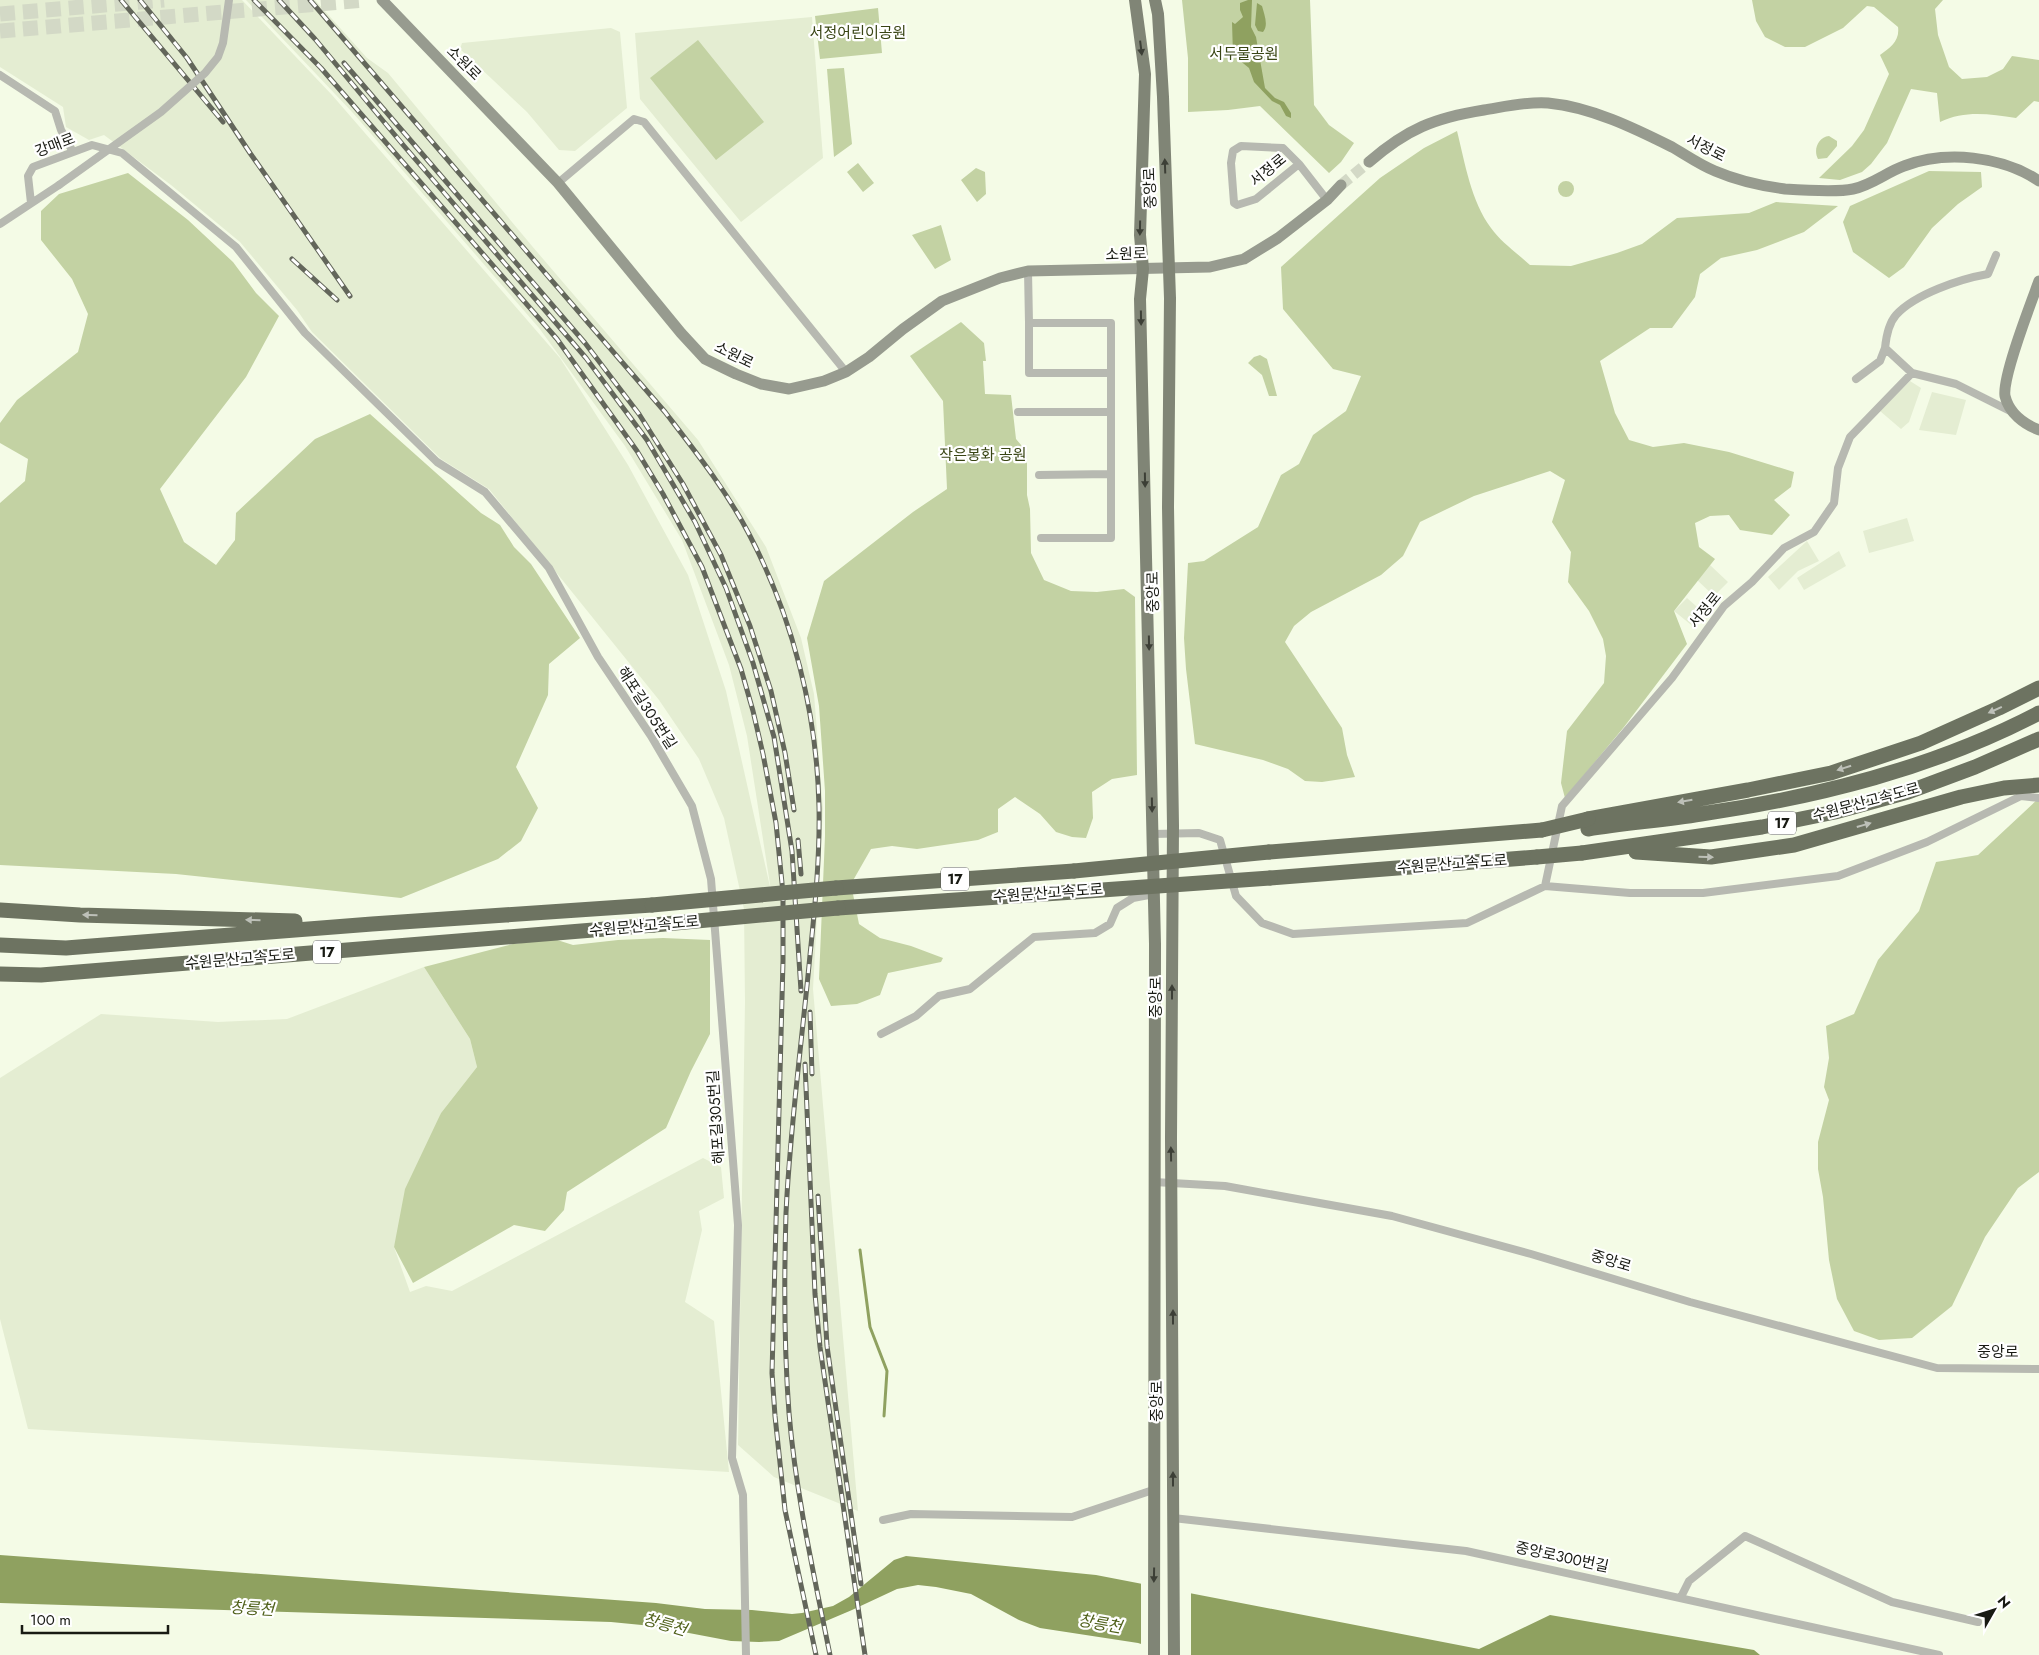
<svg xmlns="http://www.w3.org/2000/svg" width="2039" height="1655" viewBox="0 0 2039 1655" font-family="Jost,'Noto Sans KR',sans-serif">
<rect width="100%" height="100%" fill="#f4fbe6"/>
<!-- built -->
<path fill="#e4edd2" d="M0,0H242L332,95L560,358L628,465L688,575L726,691L771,891L747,736L729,665L682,540L625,446L539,328L353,113L246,0H315L367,58L388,73L532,246L698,440L766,547L801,638L814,694L823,809L813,989L858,1511L774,1477L738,1445L745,1002L744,909L724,818L699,759L659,700L489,489L441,459L312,332L297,310L240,242L171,185L104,135L89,140L66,127L63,107L0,67Z
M812,17L823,158L741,222L640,99L635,33Z
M611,28L620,32L627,108L575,151L559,150L527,112L460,49L462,43Z
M1910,381L1921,388L1909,422L1901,429L1880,411Z
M1932,392L1966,400L1956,435L1919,430Z
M1907,518L1914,541L1869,553L1863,531Z
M1807,541L1819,561L1798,571L1779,590L1768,577Z
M1839,551L1846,566L1804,590L1797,578Z
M1710,565L1728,582L1714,596L1696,579Z
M1687,598L1705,614L1695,628L1674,611Z
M424,967L470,1039L477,1067L441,1113L394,1247L410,1292L426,1286L452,1291L703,1158L721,1167L724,1198L699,1211L702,1230L685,1302L714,1321L729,1472L28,1429L0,1319V1078L101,1014L218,1022L287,1019Z"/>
<!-- green -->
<path fill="#c3d2a3" d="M1182,0H1310L1314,105L1329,125L1354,143L1341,162L1329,173L1260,106L1228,110L1188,112V58Z
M1752,0H1943L1935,9L1938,35L1949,67L1962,79L1987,77L2003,69L2012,56L2039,60V102L2034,101L2016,118C1989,114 1965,110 1940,122L1937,93L1911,89L1887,143L1871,164L1862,172L1840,180L1819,178L1852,146L1864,130L1889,74L1880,55C1890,48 1900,41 1898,27L1874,7L1867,6L1843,28L1805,47H1785L1765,37L1756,21Z
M878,8L882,53L820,59L815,16Z
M698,40L764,122L716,160L650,78Z
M844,68L852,144L834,157L827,69Z
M1457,131C1465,163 1471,201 1491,228C1501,242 1518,254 1530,265L1571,266L1617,253L1642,244L1677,218L1749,213L1776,202L1838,206L1804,232L1757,250L1721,258L1700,274L1695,297L1672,328H1650L1600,361L1615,413L1629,440L1653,447L1684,443L1729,452L1794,472L1791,487L1774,500L1790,515L1772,535L1740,530L1729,515L1710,516L1695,523L1699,547L1715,559L1674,611L1687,644L1624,727L1565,798L1561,783L1567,731L1604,683L1606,656L1603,639L1589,611L1568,582L1571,552L1552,522L1565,480L1550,471L1474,496L1420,522L1403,556L1381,575L1311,612L1294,626L1285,642L1342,728L1347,755L1355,777L1322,782L1305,781L1288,769L1263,760L1195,744L1186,669L1184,638L1188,563L1204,561L1258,527L1281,475L1299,464L1313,435L1346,411L1361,376L1333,369L1283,309L1281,267L1380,178L1424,148Z
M1829,136L1837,141V146L1827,158L1818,159C1813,150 1818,137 1829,136Z
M858,163L874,183L863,192L847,172Z
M976,168L985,172L986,194L977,202L961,180Z
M1929,171L1981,172L1982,187L1958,204L1932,228L1904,267L1889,278L1853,252L1843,222L1850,206Z
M128,173L188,220L233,262L256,293L279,316L246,377L160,489L184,542L216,565L235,540L236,513L315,439L370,414L481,513L500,525L514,547L531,564L580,638L549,664L548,695L516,767L538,808L521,841L498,859L401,898L176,874L0,865V503L25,481L28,459L0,443V423L17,400L78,352L88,314L72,279L41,240V211L59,194Z
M1558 189a8 8 0 1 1 16 0a8 8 0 1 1-16 0Z
M941,225L951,260L935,269L912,235Z
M961,322L984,343L986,361H983L985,394L1011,395L1016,439L1027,452V495L1030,509L1031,553L1044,580L1071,591L1097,592L1124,589L1135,597L1137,775L1112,779L1092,792L1093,818L1086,838L1072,837L1056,832L1040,814L1015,797L998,809V832L978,840L917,849L892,846L871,849L851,884L859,924L880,938L911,946L943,958L941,962L888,973L880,995L857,1004L831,1006L819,979L825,836V791L819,706L807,638L824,581L913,512L947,489L943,401L910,356Z
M1260,355L1267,359L1277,396H1269L1262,375L1248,363L1254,357Z
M2039,798V1172L2018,1188L1985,1237L1952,1306L1912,1338L1879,1340L1854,1331L1837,1299L1829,1260L1823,1197L1818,1169V1142L1829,1100L1824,1087L1829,1058L1826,1026L1854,1014L1878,960L1919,911L1936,862L1978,855Z
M663,938L710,940V1034L691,1071L666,1128L567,1192L564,1210L545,1231L514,1225L413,1283L394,1247L405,1189L441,1113L477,1067L470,1039L424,967L513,944L554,939L573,945L618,940Z"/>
<!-- water -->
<path fill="#8fa160" d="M1248,0H1252L1251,27L1256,37L1265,88L1275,98L1284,102L1291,113V118L1286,116L1280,105L1272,101L1254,82L1249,68L1233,55L1232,22L1235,24L1243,17L1240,10V3Z
M1257,3L1262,6C1264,14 1269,25 1263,32L1258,31L1255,25Z
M0,1555L656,1603L705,1609L752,1610L792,1614L802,1613L833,1606L849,1597L894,1560L906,1556L1096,1575L1479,1649L1550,1615L1754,1650L1760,1655H1177L1138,1643L1040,1628L1019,1620L971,1594L936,1587L918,1585L897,1589L852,1610L779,1641L759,1642L731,1641L652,1626L611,1622L0,1603Z"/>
<!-- pier -->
<path fill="#f4fbe6" d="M1141,1581L1191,1591V1655H1169L1141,1646Z"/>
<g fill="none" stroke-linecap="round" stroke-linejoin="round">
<!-- stream -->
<path stroke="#8fa160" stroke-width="3" d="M860,1250L870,1327L887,1371L884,1416"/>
<!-- secondary-tunnel -->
<path stroke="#d3d9c6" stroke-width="11" stroke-dasharray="11 5.5" stroke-linecap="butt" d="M1341,185L1369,162"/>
<!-- highway-tunnel -->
<path stroke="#d3d9c6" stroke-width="15" stroke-dasharray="15 8" stroke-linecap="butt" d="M0,14L164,0
M0,31L366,0"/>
<!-- street -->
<path stroke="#b7b9b1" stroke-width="8" d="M0,75L55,111L61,130L73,152
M1299,164L1256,199L1237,205L1234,203L1231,163L1233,151L1241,146L1283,148L1299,164L1327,200
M558,183L634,119L644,122L846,372
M31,203L28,176L33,167L92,145L122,153L236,247L305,333L437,462L485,492L549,568L598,657L651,736L692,806L711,879L738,1225L732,1458L743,1495L746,1655
M0,224L59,185
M1996,255L1988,274C1960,279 1915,294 1896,315C1889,323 1886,338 1885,348L1912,373L1956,384L2012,412
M1028,271L1029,323H1111V538H1041
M1029,323V373H1111
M1856,379L1880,361L1885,348
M1018,412H1111
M1039,475L1111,474
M1153,834L1199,833L1220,840L1236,896L1262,923L1293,934L1467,923L1545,886L1630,893H1703L1838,876L1927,842L2021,796L2039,798
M1545,886L1562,806L1672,678L1724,606L1752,582L1784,548L1814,532L1834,503L1838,468L1850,437L1912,373
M881,1034L916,1016L939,996L970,989L1034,937L1095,933L1110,924L1117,908L1133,898L1154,894
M1154,1182L1225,1186L1392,1216L1531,1254L1690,1302L1937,1368L2039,1369
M1173,1518L1466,1551L1939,1655
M883,1520L911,1514L1072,1517L1153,1490
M1681,1597L1689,1581L1745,1536L1892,1602L1978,1622"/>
<!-- secondary -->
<path stroke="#979b8f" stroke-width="11" d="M382,0L558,183L681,333L705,359L736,374L761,384L789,389L824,381L846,372L869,357L903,329L942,301L1000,278L1028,271L1210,267L1244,259L1278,238L1327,200L1341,185
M1369,162C1407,129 1434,118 1484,110C1503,107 1529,101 1548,103C1591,107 1634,128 1672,147C1686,155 1700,165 1715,171C1736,180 1762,186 1785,189C1800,190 1839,192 1853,189C1872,185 1887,172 1904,166C1946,150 2002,156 2039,181
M2039,281C2031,303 2002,377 2005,396C2009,413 2024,424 2039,430"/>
<!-- primary -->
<path stroke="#808576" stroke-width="12" d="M1135,0L1145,74L1140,235L1143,269L1140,299L1155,944L1154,1655
M1155,0L1158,14L1163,97L1170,298L1168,507L1173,826L1171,1139L1174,1655"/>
<!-- highway -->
<path stroke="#6d7361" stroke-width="15" d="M1588,819L1748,790L1831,773L1921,743L1999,708L2039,688
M1588,829C1626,823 1664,820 1701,814C1818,797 1934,768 2039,713
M1269,852L1542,830
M1636,852L1711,857L1794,845L1961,797L2004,788L2039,785
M1582,853L1762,827L1835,812L1908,792L1975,767L2039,739
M1270,878L1537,857
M836,888L1074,871
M838,908L1074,892
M0,910L80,915L295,921
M0,945L66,948L372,924L652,905
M0,974L41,975L654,925"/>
<defs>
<path id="rail" d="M121,0L223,122
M140,0L187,58L250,153L350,296
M254,0L321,68L557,339L637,451L663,494L702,567L741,669L753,711L763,754L776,823L783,893V961L772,1373L775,1416L785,1510L816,1655
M279,0L315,39L404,146L586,358L647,440L695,522L726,588L753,663L774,737L792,851L801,991
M310,0L665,412C695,451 726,490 749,534C793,618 817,713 819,807C820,856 815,907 810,955C802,1041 790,1127 786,1213C784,1279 784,1347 789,1413C796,1495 814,1575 830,1655
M344,63L585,343L639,414L683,484L721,555L750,626L771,691L785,753L794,810
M292,259L337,300
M798,840L801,874
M810,1012L812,1074
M805,1064L815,1294L820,1347L865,1655
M818,1196L827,1346L861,1584"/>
</defs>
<!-- rail casing -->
<use href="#rail" stroke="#63665b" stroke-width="5"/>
<!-- rail -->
<use href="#rail" stroke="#fff" stroke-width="3" stroke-dasharray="9" stroke-linecap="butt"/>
<!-- street-bridge -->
<path stroke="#b7b9b1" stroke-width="8" d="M59,185L161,112L205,73L218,57L223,43L229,0"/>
<!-- highway-bridge -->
<path stroke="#6d7361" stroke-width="15" d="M1542,830L1588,819
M1537,857L1582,853
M1074,871L1269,852
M1074,892L1270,878
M652,905L836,888
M654,925L838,908"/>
</g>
<!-- one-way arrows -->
<defs><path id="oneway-solid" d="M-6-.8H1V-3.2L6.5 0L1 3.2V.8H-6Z" transform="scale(1.25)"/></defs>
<g fill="#3c3f36">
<use href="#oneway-solid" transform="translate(1141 48) rotate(83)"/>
<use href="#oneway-solid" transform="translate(1165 166) rotate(-92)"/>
<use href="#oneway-solid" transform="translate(1140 228) rotate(91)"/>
<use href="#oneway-solid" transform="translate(1141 318) rotate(89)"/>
<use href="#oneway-solid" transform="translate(1145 480) rotate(89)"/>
<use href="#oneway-solid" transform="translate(1149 643) rotate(89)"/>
<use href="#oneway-solid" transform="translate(1152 805) rotate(89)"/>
<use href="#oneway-solid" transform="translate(1172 992) rotate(-90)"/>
<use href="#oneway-solid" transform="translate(1171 1154) rotate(-91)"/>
<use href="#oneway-solid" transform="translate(1173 1317) rotate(-90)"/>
<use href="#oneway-solid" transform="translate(1173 1479) rotate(-90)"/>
<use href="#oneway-solid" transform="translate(1154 1575) rotate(91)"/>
</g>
<g fill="#bdc0b8">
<use href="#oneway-solid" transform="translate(1995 710) rotate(156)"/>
<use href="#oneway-solid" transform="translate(1844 768) rotate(162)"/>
<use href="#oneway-solid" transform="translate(1685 801) rotate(170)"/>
<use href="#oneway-solid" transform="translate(1864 825) rotate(-16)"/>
<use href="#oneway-solid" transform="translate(1706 857) rotate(2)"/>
<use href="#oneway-solid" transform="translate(90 915) rotate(-178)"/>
<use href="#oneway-solid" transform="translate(253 920) rotate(-178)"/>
</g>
<g text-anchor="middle" stroke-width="4.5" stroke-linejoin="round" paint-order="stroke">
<!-- shield labels -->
<g fill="#fff" stroke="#5d5f5a" stroke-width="1">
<rect x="1768" y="811.5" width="28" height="23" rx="4"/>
<rect x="941" y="867.5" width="28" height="23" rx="4"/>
<rect x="313" y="940.5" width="28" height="23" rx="4"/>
</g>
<g font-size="14" font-weight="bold" fill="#181a13">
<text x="1782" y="828">17</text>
<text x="955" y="884">17</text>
<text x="327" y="957">17</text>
</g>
<!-- park labels -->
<g font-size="15" fill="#394514" stroke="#fff">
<text x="858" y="38">서정어린이공원</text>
<text x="1244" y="59">서두물공원</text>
<text x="983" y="460">작은봉화 공원</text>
</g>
<!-- street labels -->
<g font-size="15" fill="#181a13" stroke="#fff">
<text transform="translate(464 63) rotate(45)" y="5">소원로</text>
<text transform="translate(55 145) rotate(-21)" y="5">강매로</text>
<text transform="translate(1706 148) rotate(27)" y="5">서정로</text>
<text transform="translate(1268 170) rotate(-39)" y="5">서정로</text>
<text transform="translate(1150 188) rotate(-92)" y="5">중앙로</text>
<text transform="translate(1126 254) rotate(-2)" y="5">소원로</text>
<text transform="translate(734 355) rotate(26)" y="5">소원로</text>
<text transform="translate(1153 592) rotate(-91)" y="5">중앙로</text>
<text transform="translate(1705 610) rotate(-51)" y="5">서정로</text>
<text transform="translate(647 708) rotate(57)" y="5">해포길305번길</text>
<text transform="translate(1866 802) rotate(-15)" y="5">수원문산고속도로</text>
<text transform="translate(1452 864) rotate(-4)" y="5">수원문산고속도로</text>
<text transform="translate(1048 893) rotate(-4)" y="5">수원문산고속도로</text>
<text transform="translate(644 926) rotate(-5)" y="5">수원문산고속도로</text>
<text transform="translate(240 959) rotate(-5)" y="5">수원문산고속도로</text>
<text transform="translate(1156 997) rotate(-90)" y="5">중앙로</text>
<text transform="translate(716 1117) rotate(-94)" y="5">해포길305번길</text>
<text transform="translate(1611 1261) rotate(17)" y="5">중앙로</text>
<text x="1998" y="1357">중앙로</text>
<text transform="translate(1157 1401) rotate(-90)" y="5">중앙로</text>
<text transform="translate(1562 1557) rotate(12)" y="5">중앙로300번길</text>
</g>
<!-- water labels -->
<g font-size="16" font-style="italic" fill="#4f6019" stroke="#fff">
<text transform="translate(252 1608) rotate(3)" y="6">창릉천</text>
<text transform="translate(1100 1623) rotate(10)" y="6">창릉천</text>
<text transform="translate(665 1624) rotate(16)" y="6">창릉천</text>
</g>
</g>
<!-- north arrow -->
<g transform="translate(1994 1610) rotate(51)" stroke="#ffffff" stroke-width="4" paint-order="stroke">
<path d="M0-4L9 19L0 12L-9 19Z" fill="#181a13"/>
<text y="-8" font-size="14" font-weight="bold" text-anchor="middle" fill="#181a13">N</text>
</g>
<!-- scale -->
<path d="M22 1625v8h146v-8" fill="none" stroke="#181a13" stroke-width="2.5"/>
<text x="30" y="1625" font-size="15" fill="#181a13" stroke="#ffffff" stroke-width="4" paint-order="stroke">100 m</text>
</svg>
